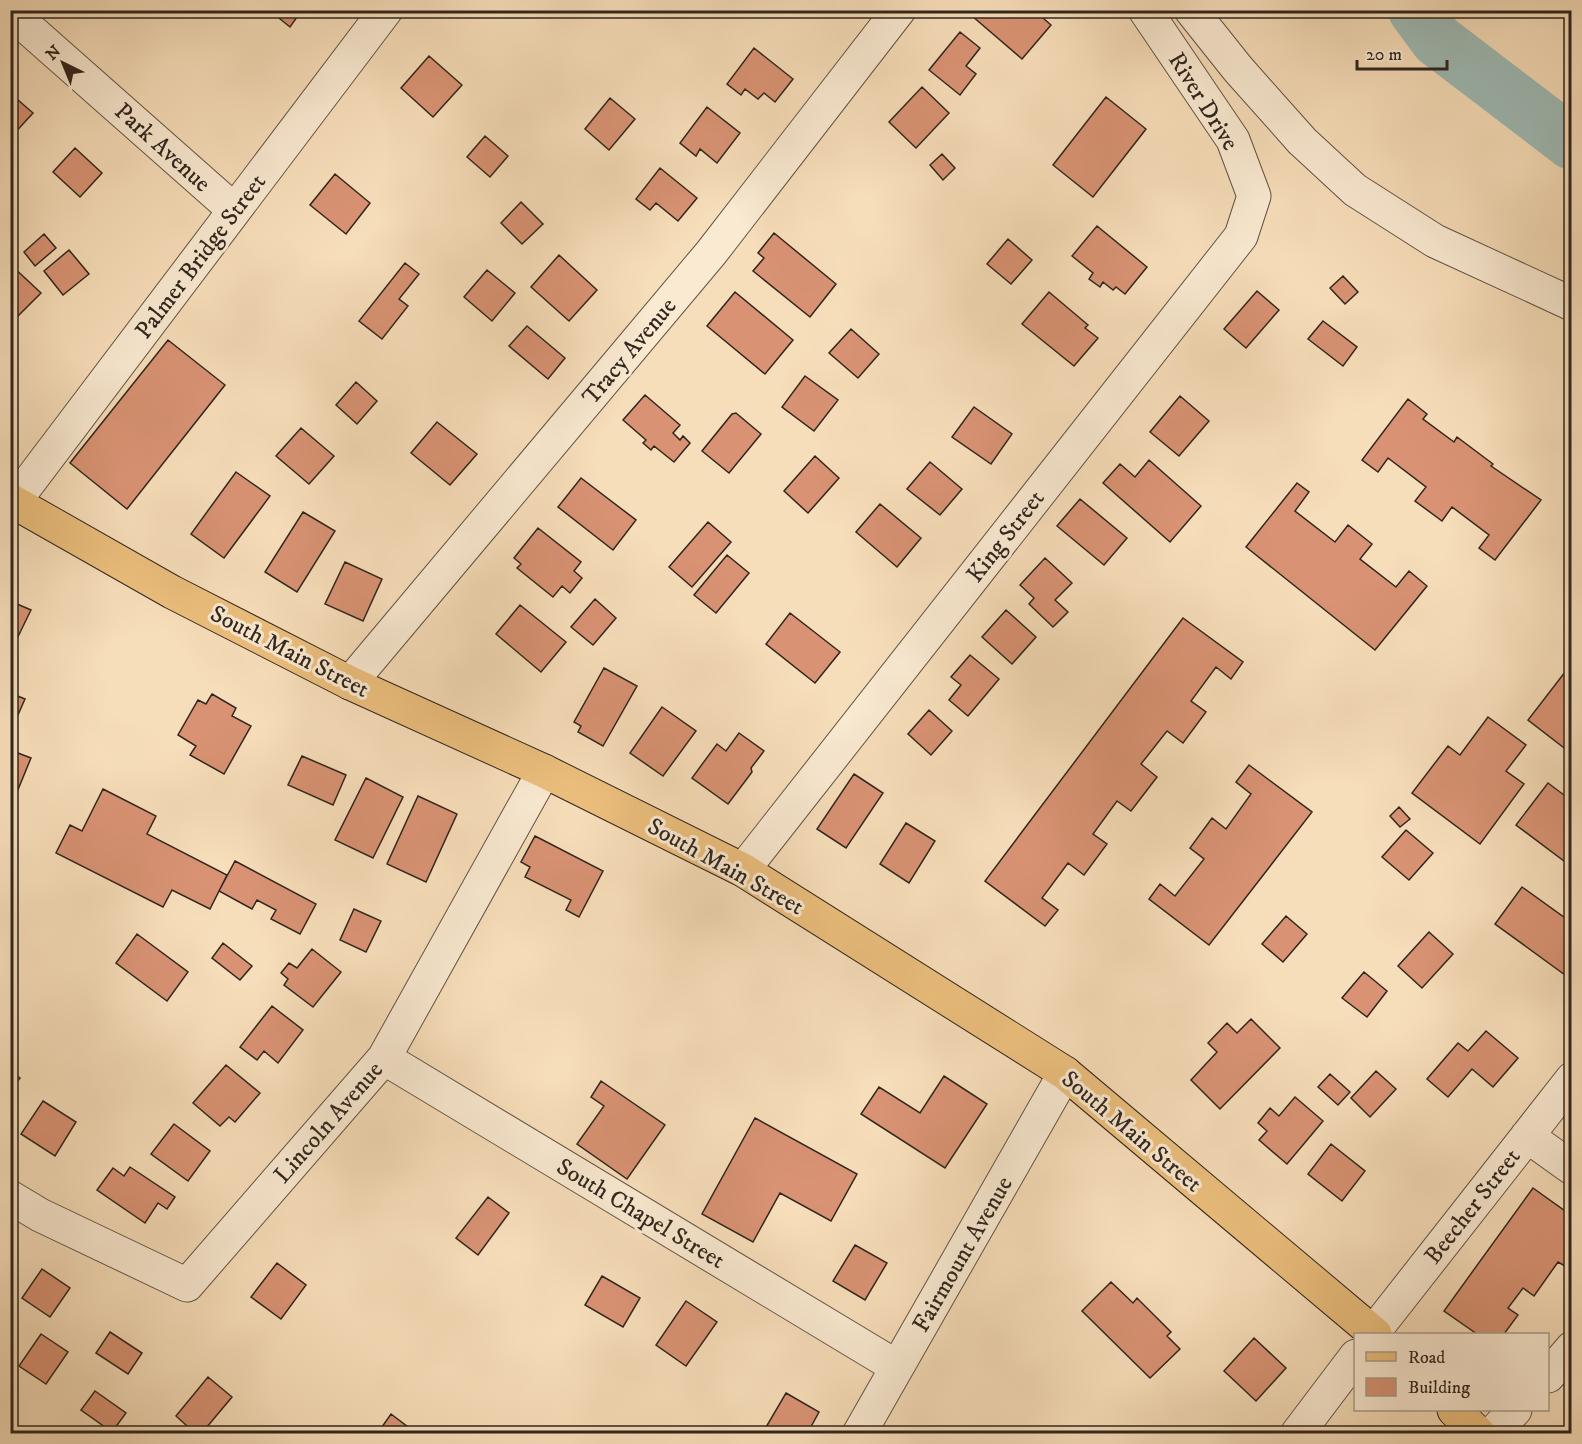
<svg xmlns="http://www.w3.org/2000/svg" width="1582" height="1444" viewBox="0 0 1582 1444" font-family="'IM FELL DW Pica',serif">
<rect width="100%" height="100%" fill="#f7deba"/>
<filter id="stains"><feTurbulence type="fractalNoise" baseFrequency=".00333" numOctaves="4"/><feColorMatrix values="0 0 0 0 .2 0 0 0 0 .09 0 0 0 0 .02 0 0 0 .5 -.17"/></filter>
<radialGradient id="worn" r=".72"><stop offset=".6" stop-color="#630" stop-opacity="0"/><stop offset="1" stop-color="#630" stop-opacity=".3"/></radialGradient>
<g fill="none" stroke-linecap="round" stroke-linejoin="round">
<!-- river -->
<path stroke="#9ebbb6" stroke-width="54" d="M1415,10L1437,40L1572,143"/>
</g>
<!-- building -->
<path fill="#d99374" stroke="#30261e" stroke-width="1.5" d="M269,10H302L290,27Z
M977,10H1034L1051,25L1022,59L972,16Z
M960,32L980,48L966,66L976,74L960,95L929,70Z
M754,48L793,79L775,102L764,93L758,99L745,89L741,95L727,84Z
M429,56L462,85L433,117L401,88Z
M922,87L949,113L916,148L889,122Z
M10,93L33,113L11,137H10Z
M1106,97L1146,129L1093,197L1053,165Z
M610,98L635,119L609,150L585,129Z
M707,107L740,133L717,163L700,149L696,156L680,143Z
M485,136L508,156L490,177L467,157Z
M75,148L102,173L80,197L53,172Z
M942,154L955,168L943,180L930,165Z
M660,168L697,198L678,221L656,203L650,210L636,199Z
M335,174L370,203L346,234L310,205Z
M521,202L543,224L522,244L501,223Z
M1097,226L1147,267L1125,294L1116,287L1113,290L1103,282L1100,287L1089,279L1093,273L1072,256Z
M774,233L836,284L810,317L753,271L764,258L758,253Z
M44,234L56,248L35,266L24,252Z
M1008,239L1032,260L1011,284L987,264Z
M69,250L89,274L63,295L44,271Z
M559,255L597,290L569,321L531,287Z
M405,263L419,274L399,299L408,306L382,339L359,321Z
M10,264L41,293L10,324Z
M487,270L515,293L492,321L464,297Z
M1343,276L1358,292L1345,304L1330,288Z
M1257,291L1279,310L1246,348L1224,329Z
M735,292L793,340L765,374L707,326Z
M1049,292L1088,325L1085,328L1098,338L1074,366L1022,324Z
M1323,321L1357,347L1343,366L1308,339Z
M527,326L565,358L548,379L509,346Z
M851,329L879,354L858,378L829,353Z
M168,340L225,385L127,509L70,463Z
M805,376L838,400L814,431L782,407Z
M356,382L377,401L357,424L336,405Z
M645,395L680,425L673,433L680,440L683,436L690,443L674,462L654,446L651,450L643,443L646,440L623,420Z
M1180,396L1209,421L1179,456L1150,432Z
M1408,399L1427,414L1423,419L1454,442L1457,437L1493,464L1491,466L1541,500L1495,560L1479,548L1489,535L1452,507L1442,521L1415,501L1426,487L1388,458L1378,472L1362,460Z
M974,407L1012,434L991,464L952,437Z
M736,413L761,434L729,473L702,451L732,414Z
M437,422L477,454L450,485L411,453Z
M301,428L334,456L309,484L276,456Z
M815,456L839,478L808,513L784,491Z
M1149,460L1201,506L1170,542L1103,483L1120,464L1135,477Z
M930,462L962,489L940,515L907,489Z
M236,472L270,496L224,558L191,534Z
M581,478L636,520L613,550L558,507Z
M1297,483L1309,492L1295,511L1335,542L1348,525L1372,544L1360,559L1396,587L1409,571L1427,586L1375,650L1246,547Z
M1080,499L1127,538L1104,565L1057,526Z
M880,504L921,538L897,567L856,532Z
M303,512L335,531L297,592L265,572Z
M708,522L731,542L692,587L669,567Z
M538,528L581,562L574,571L582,578L570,593L562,586L553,597L517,568L521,564L514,558Z
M727,555L749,573L716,613L694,595Z
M1045,558L1072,583L1055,600L1068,612L1053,627L1029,604L1034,598L1020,585Z
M345,562L382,579L363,621L325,604Z
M595,599L616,618L593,645L571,627Z
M10,601L31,610L10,653Z
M520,605L566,642L541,672L496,634Z
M1006,610L1036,637L1012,664L982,637Z
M790,613L840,652L815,683L766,644Z
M1183,618L1243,662L1231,679L1216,667L1191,701L1206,712L1183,743L1167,731L1141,764L1157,777L1131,811L1117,801L1093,834L1107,844L1084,875L1068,863L1042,898L1058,910L1045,926L985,881Z
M970,655L999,679L968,716L949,700L961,685L951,677Z
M1572,663V754L1528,720Z
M604,668L637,686L603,746L578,732L581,726L574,722Z
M10,693L25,699L10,733Z
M212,694L236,708L232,716L251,726L224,774L190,755L196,746L178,735L198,700L206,704Z
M662,707L696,731L663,776L630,753Z
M929,710L952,731L931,755L908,734Z
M1488,717L1526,745L1506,771L1524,784L1480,844L1412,793L1448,746L1460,755Z
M739,733L764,751L751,768L752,772L728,804L692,778L717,744L726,751Z
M10,750L31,758L10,809Z
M302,756L346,775L333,805L288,785Z
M1249,765L1312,812L1209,945L1149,899L1160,884L1175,896L1204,859L1190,848L1212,818L1226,829L1251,794L1236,782Z
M854,774L883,793L846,848L817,829Z
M366,778L403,797L373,858L335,840Z
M1548,783L1572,801V867L1516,825Z
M103,789L156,816L147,834L227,875L210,909L172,890L163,907L56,853L70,825L82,831Z
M418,796L457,814L426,882L387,864Z
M1399,807L1410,819L1400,827L1390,816Z
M906,823L935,841L909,883L880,864Z
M1406,830L1433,853L1409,880L1382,857Z
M535,836L603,871L579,917L566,910L571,900L525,877L530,867L521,862Z
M235,861L316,904L300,934L271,919L276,910L257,900L252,909L219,891Z
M1522,887L1572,923V980L1495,924Z
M354,909L381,921L366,952L340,940Z
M1286,916L1307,934L1283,962L1262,944Z
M1429,932L1453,954L1422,988L1398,966Z
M137,934L188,972L167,1001L116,963Z
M223,943L252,966L240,980L212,958Z
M312,949L341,972L313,1007L284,985L288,979L281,973L289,963L297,968Z
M1364,972L1387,991L1367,1017L1342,998Z
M272,1006L303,1030L278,1063L264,1051L257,1060L240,1047Z
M1251,1019L1280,1048L1220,1109L1191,1080L1217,1052L1208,1043L1227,1023L1237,1033Z
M1486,1031L1518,1058L1493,1087L1472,1069L1448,1097L1427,1079L1458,1043L1468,1051Z
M226,1065L260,1093L235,1122L229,1117L220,1126L193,1103Z
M10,1070L20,1078L10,1090Z
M1376,1071L1396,1089L1370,1117L1351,1098Z
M1330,1074L1350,1092L1338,1105L1318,1087Z
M944,1076L987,1104L945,1168L861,1114L879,1087L920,1113Z
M601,1081L665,1125L627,1179L577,1144L604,1106L591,1097Z
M1295,1097L1323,1121L1287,1164L1259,1140L1267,1131L1258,1123L1270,1108L1279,1116Z
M43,1101L76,1122L55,1156L21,1134Z
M755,1118L857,1174L831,1221L780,1193L753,1242L702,1214Z
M174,1124L210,1151L188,1181L151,1154Z
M1331,1144L1365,1171L1342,1201L1308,1174Z
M130,1167L175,1197L167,1209L158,1203L145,1223L97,1190L113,1168L124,1176Z
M1533,1188L1572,1216V1256L1565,1266L1558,1262L1534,1296L1523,1288L1508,1308L1518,1315L1504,1334H1477L1444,1311Z
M488,1197L509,1213L478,1255L456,1238Z
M855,1245L887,1263L865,1300L833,1281Z
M277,1263L306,1285L281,1319L251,1297Z
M42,1269L70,1288L50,1317L22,1298Z
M602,1276L640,1298L623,1327L585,1305Z
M1111,1282L1133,1303L1137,1298L1171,1332L1167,1336L1180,1349L1150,1378L1082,1311Z
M686,1301L717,1322L686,1366L656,1345Z
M110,1332L142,1353L128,1374L96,1353Z
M41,1334L68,1352L46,1384L19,1366Z
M1254,1338L1286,1368L1256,1401L1224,1371Z
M208,1377L232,1397L201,1434H196L176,1416Z
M95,1391L126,1413L112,1432L81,1410Z
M786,1393L819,1412L807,1434H762Z
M391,1414L408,1427L403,1434H377Z"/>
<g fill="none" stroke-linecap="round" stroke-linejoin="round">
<defs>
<path id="minor" d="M1191,10L1238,69L1302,141L1355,190L1435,241L1572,304
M10,12L234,210
M14,502L386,10
M350,683L711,253L899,10
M743,870L1241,236L1254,196L1233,140L1145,10
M384,1058L897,1367
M1527,1136L1572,1168
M10,1197L40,1215L187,1285L384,1058L544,771
M1372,1334L1572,1079
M1548,1376L1572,1348
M859,1434L1065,1073
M1297,1434L1356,1356
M1492,1434L1515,1410"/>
<path id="major" d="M10,500L172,592L350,683L544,771L743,870L1065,1073L1375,1334
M1454,1410L1479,1434"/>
</defs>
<!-- minor casing -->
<use href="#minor" stroke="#625445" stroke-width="35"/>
<!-- major casing -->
<use href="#major" stroke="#30261e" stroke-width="35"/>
<!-- minor -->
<use href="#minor" stroke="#faead2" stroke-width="33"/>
<!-- major -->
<use href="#major" stroke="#ecbf7d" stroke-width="33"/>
</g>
<g text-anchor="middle" stroke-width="6" stroke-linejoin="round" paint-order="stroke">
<!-- street labels -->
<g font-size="24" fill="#30261e" stroke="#faead2">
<text transform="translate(1204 101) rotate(58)" y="8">River Drive</text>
<text transform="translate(163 147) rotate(42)" y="8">Park Avenue</text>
<text transform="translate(200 256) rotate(-53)" y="8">Palmer Bridge Street</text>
<text transform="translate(629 351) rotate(-50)" y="8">Tracy Avenue</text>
<text transform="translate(1005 536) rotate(-52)" y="8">King Street</text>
<text transform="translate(290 651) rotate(27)" y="8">South Main Street</text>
<text transform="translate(726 866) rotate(29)" y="8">South Main Street</text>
<text transform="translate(328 1122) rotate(-49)" y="8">Lincoln Avenue</text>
<text transform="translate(1132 1131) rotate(40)" y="8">South Main Street</text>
<text transform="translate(1472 1206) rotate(-52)" y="8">Beecher Street</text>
<text transform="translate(641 1213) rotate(31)" y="8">South Chapel Street</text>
<text transform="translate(962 1254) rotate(-60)" y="8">Fairmount Avenue</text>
</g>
</g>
<!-- margin -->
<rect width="1582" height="1444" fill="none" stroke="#f7deba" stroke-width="36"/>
<rect x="12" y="12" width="1558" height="1420" fill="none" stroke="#30261e" stroke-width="3"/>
<rect x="18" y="18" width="1546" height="1408" fill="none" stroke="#30261e" stroke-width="1.5"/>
<!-- legend -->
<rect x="1354" y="1333" width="195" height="78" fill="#faead2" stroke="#a99c8a" stroke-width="1.5"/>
<rect x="1366" y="1352" width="30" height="9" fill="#ecbf7d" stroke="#a99c8a" stroke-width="1.5"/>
<text x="1408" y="1363" font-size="18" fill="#30261e">Road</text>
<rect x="1366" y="1378" width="30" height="18" fill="#d99374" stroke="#a99c8a" stroke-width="1.5"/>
<text x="1408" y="1393" font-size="18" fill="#30261e">Building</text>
<!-- north arrow -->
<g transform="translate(63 63) rotate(317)" stroke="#faead2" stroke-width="4.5" paint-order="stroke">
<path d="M0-4.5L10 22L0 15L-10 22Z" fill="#30261e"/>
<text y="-9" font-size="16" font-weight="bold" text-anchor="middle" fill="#30261e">N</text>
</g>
<!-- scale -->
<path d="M1357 60v9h90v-9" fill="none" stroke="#30261e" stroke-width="3"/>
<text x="1366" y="60" font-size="18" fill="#30261e" stroke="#faead2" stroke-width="4.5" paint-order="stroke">20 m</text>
<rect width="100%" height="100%" filter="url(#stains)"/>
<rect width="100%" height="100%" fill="url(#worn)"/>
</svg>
